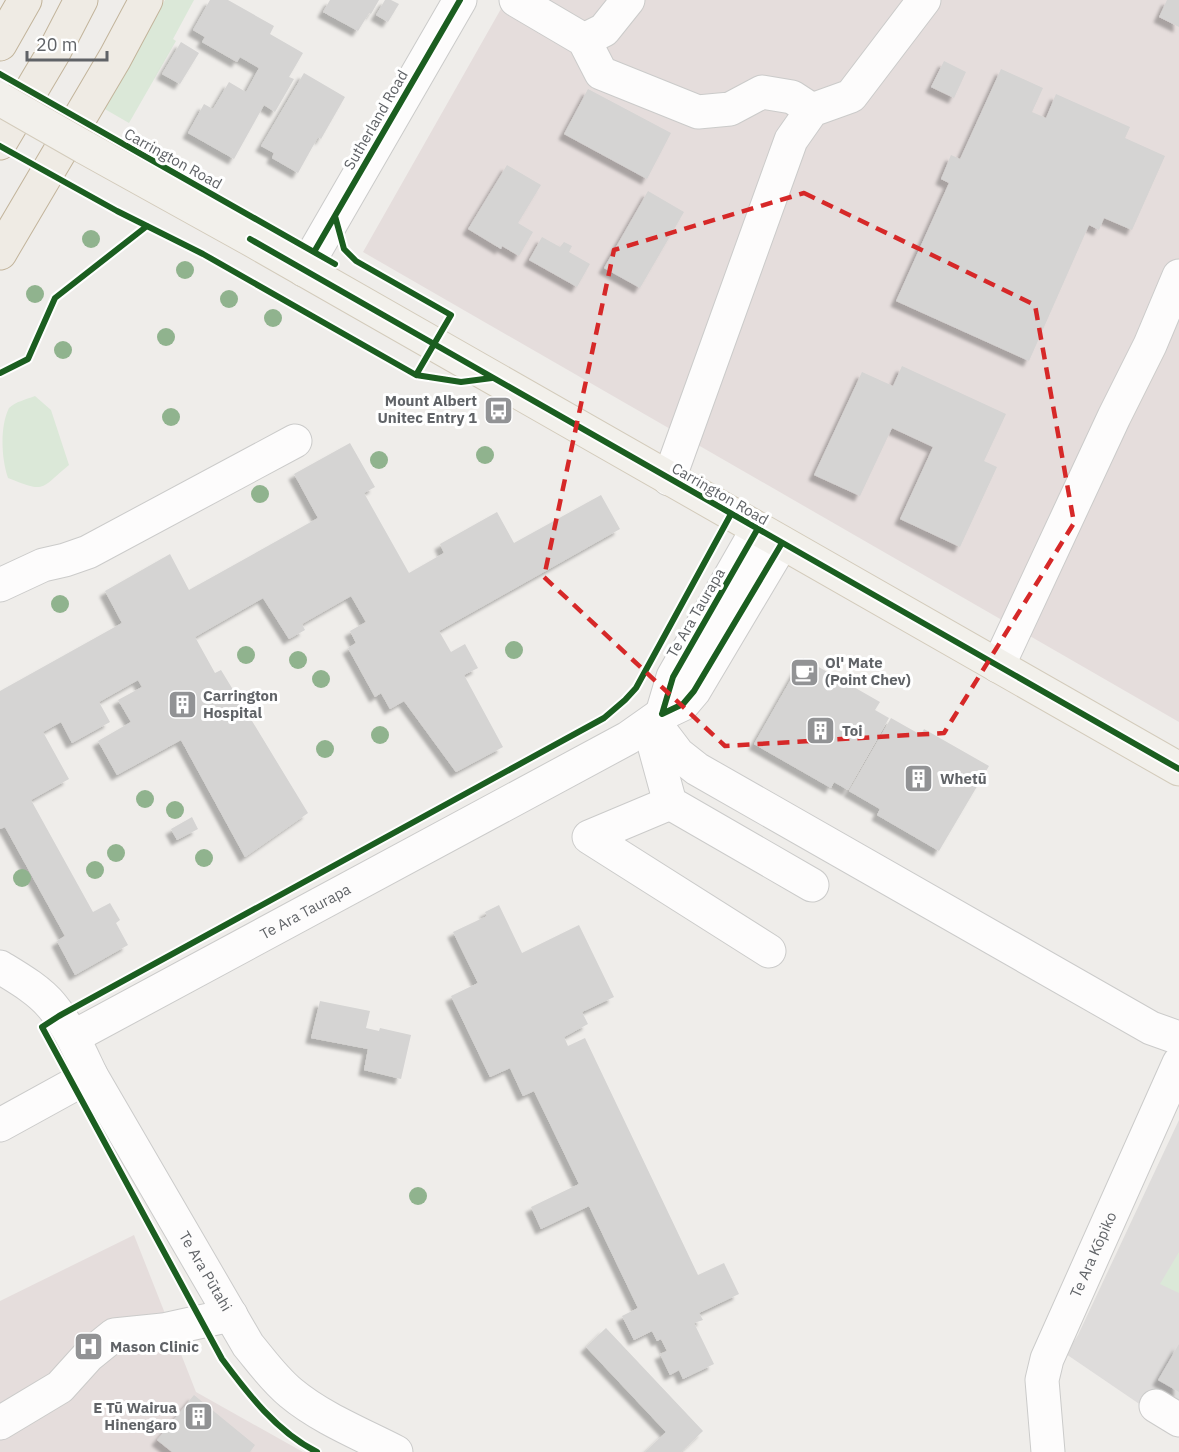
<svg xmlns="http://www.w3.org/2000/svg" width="1179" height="1452" viewBox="0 0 1179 1452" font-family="'IBM Plex Sans',sans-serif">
<defs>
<filter id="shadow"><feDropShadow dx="-5.5" dy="5.5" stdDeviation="1.5" flood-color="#0004"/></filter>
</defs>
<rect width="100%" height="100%" fill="#efedea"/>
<!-- industrial -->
<path fill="#dedcdb" d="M1179,1120V1431L1066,1354L1078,1335Z"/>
<!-- medical -->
<path fill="#e5dddc" d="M506,0H1179V722L363,252Z
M134,1235L196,1392L303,1452H0V1301Z"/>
<!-- green -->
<path fill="#dbe8d8" d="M165,0H194L173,39L176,41L129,123L103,108Z
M35,396L51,410L69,465C39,490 46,493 8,478C1,457 0,426 9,408C15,402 27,399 35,396Z
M1179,1252V1293L1160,1284Z"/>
<!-- building -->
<path fill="#d5d4d3" filter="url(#shadow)" d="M210,0H228L274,26L270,34L303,53L289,77L294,79L275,112L264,105L234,159L188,133L204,104L213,109L229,82L246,92L259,68L240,57L237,62L202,42L205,37L193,30Z
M330,0H379L371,14L369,13L358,31L323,12Z
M385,0H391L399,4L388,22L376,15Z
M1167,0H1179V27L1159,17Z
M181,42L199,53L180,84L162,74Z
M944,61L966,72L954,98L931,87Z
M1001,69L1043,88L1032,112L1046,118L1056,94L1130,127L1125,138L1165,156L1132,230L1104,218L1099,230L1089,225L1029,361L896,301L949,183L941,179L951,155L960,159Z
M304,73L345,97L321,139L318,137L298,173L272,158L274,153L261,146Z
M588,89L671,133L647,179L564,134Z
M507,165L541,185L518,223L533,232L519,256L502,246L501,249L468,229Z
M648,191L684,212L640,288L604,268Z
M542,237L560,247L564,242L572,246L569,252L590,264L577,287L529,260Z
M902,366L1006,414L984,461L997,467L960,547L900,519L933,447L892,428L860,496L814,475L862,372L893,386Z
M350,443L375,487L364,493L409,573L444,553L440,544L497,512L514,543L601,495L620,529L439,631L451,652L465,644L478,668L464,675L503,747L456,772L404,701L390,709L381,693L375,697L348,648L356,643L350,631L366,622L351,596L302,624L305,630L289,639L263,598L195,637L215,673L221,670L308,813L245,857L181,740L117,775L98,741L131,722L118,700L142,687L138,680L99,702L110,722L72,743L61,722L43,732L69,779L31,800L93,912L110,903L120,920L116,923L128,945L75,975L57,941L65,936L5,827L0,829V691L122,623L105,591L170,554L189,590L318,518L294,474Z
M803,658L880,702L875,710L889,718L848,790L834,782L831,788L754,744Z
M891,718L921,735L924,729L989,766L939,851L877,815L880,809L849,791Z
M192,817L198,829L177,840L171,829Z
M499,905L522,953L579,925L614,997L582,1012L588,1024L564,1037L568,1046L585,1038L698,1275L724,1263L739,1294L699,1313L703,1320L694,1323L714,1364L683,1379L679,1370L670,1375L660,1354L667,1351L661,1339L657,1341L652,1331L634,1340L622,1316L638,1308L589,1206L541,1229L531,1207L579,1184L534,1091L523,1096L510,1068L490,1077L451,996L478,983L453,932L487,916L485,912Z
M320,1001L370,1011L366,1028L379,1031L380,1028L411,1035L401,1079L364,1070L368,1049L311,1038Z
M606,1328L703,1431L681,1452H645L666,1432L586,1347Z
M1179,1344V1392L1158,1380Z
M194,1395L255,1445L250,1452H172L157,1440Z"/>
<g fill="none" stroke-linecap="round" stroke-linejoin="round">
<defs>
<g id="minor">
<path d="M516,0L584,40L601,73L698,112L730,109L762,92L792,97L812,110"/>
<path d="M584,40L604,30L628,0"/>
<path d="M304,270L460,0"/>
<path d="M669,479L791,140L812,110L851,96L924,0"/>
<path d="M0,585L43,565L65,560L88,552L295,441"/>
<path d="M998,666L1114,417L1150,345L1179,276"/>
<path d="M662,714L673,677L757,530"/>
<path d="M653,721L678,754L697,769L1151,1028L1179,1038"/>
<path d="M649,726L670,803L812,885"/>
<path d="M670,803L589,837L769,951"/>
<path id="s1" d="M0,967C18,978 39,990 52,1006C69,1026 80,1052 91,1075L248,1345C262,1362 274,1379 291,1393C321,1418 361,1434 396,1452"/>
<path id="s2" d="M73,1037L628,738L662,714L683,704L694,691L782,543"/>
<path d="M0,1125L91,1075"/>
<path d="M1156,1406L1179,1420"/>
<path d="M0,1423L60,1387L88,1356L114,1335L163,1330L231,1315"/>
<path id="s3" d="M1048,1452L1042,1380L1047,1359L1179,1063"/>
</g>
<path id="major" d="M84,147L250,239L1179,769"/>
<path id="highway" d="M0,44L25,0
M0,143L54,52L81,0
M0,253L115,58L146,0"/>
</defs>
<!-- minor casing -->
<use href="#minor" stroke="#cbcbca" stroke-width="35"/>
<!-- major casing -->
<use href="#major" stroke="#d3cbbb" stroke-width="35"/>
<!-- highway casing -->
<use href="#highway" stroke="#c2b49b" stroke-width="35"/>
<!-- minor -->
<use href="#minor" stroke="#fdfcfc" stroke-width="33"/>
<!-- major -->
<use href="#major" stroke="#f2f0eb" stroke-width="33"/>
<!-- highway -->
<use href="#highway" stroke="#efebe4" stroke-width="33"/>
<defs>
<path id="major-bridge" d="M0,99L84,147"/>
</defs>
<!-- major-bridge casing -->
<use href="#major-bridge" stroke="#d3cbbb" stroke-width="35" stroke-linecap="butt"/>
<!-- major-bridge -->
<use href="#major-bridge" stroke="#f2f0eb" stroke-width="33"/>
<defs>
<path id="cycleway" d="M0,74L335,264
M0,146L117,211L203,254L416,375L461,382L492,378
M335,216L344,249L356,261L451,315L416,375
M250,239L1179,769
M314,252L460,0
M0,373L28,359L55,298L147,226
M662,714L683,704L694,691L782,543
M662,714L673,677L757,530
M317,1452C277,1432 248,1394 222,1359L42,1027L59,1016L604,718L625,700L636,688L731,514"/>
</defs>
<!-- cycleway casing -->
<use href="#cycleway" stroke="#fff" stroke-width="10"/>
<!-- cycleway -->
<use href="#cycleway" stroke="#1b5e20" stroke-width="6"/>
</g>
<!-- trees -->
<g fill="#90b38e">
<circle cx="91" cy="239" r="9"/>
<circle cx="185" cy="270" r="9"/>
<circle cx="35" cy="294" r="9"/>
<circle cx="229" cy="299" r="9"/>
<circle cx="273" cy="318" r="9"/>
<circle cx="166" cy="337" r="9"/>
<circle cx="63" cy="350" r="9"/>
<circle cx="171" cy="417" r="9"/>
<circle cx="485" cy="455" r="9"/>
<circle cx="379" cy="460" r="9"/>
<circle cx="260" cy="494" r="9"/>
<circle cx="60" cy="604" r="9"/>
<circle cx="514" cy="650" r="9"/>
<circle cx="246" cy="655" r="9"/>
<circle cx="298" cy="660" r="9"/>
<circle cx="321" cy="679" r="9"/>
<circle cx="380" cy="735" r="9"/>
<circle cx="325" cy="749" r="9"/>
<circle cx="145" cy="799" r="9"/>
<circle cx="175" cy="810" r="9"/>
<circle cx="116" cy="853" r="9"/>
<circle cx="204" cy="858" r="9"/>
<circle cx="95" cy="870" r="9"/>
<circle cx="22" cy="878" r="9"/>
<circle cx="418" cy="1196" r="9"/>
</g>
<!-- marked area -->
<path fill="none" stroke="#d62828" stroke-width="4.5" stroke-dasharray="12 8" stroke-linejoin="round" d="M804,193L1035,305L1074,523L944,733L725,746L544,577L614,250Z"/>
<!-- icons -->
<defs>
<symbol id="bus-square" viewBox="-11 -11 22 22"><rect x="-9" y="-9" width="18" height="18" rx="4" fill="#929395" stroke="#fff"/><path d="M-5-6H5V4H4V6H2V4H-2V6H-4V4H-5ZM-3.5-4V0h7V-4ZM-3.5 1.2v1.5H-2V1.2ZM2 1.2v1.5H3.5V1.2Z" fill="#fff"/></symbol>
<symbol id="cafe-square" viewBox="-11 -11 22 22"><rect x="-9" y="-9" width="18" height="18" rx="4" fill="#929395" stroke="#fff"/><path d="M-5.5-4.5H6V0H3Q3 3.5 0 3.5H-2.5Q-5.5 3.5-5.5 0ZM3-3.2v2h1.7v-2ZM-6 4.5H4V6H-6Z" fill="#fff"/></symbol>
<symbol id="building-square" viewBox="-11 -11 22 22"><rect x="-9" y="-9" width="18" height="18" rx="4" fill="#929395" stroke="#fff"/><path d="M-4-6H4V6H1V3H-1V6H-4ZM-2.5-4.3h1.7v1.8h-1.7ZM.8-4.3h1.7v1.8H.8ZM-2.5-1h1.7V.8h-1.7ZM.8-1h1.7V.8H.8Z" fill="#fff"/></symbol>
<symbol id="hospital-square" viewBox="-11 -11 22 22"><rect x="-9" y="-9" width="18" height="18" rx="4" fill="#929395" stroke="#fff"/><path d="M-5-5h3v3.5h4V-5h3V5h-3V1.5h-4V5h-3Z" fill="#fff"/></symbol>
</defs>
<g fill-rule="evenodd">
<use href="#bus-square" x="482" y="394" width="33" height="33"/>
<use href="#cafe-square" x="788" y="656" width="33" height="33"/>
<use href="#building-square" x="166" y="688" width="33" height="33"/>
<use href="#building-square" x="804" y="714" width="33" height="33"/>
<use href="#building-square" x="902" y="762" width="33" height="33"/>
<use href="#hospital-square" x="72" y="1330" width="33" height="33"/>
<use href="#building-square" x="182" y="1400" width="33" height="33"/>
</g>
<g text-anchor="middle" stroke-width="6" stroke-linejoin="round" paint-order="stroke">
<!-- street labels -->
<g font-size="15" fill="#606367" stroke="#fff">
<text transform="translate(376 120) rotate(-60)" y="5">Sutherland Road</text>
<text transform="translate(173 159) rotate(29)" y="5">Carrington Road</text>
<text transform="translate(720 494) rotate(30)" y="5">Carrington Road</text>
<text transform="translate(696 613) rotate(-60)" y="5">Te Ara Taurapa</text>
<text dy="5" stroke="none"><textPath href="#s2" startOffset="264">Te Ara Taurapa</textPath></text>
<text dy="5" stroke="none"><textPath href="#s3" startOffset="208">Te Ara Kōpiko</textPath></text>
<text dy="5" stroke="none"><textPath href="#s1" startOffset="372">Te Ara Pūtahi</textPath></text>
</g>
<!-- poi labels -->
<g font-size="15" font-weight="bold" fill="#606367" stroke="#fff" text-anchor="start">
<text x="477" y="406" text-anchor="end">Mount Albert<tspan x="477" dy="17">Unitec Entry 1</tspan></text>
<text x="825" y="668">Ol' Mate<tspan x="825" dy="17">(Point Chev)</tspan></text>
<text x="203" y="701">Carrington<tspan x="203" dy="17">Hospital</tspan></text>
<text x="842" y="736">Toi</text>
<text x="940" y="784">Whetū</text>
<text x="110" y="1352">Mason Clinic</text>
<text x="177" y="1413" text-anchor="end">E Tū Wairua<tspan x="177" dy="17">Hinengaro</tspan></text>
</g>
</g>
<!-- scale -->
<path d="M27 51v9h80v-9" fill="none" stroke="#606367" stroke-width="3"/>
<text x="36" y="51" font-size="18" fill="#606367" stroke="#ffffff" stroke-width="4.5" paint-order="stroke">20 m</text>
</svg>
